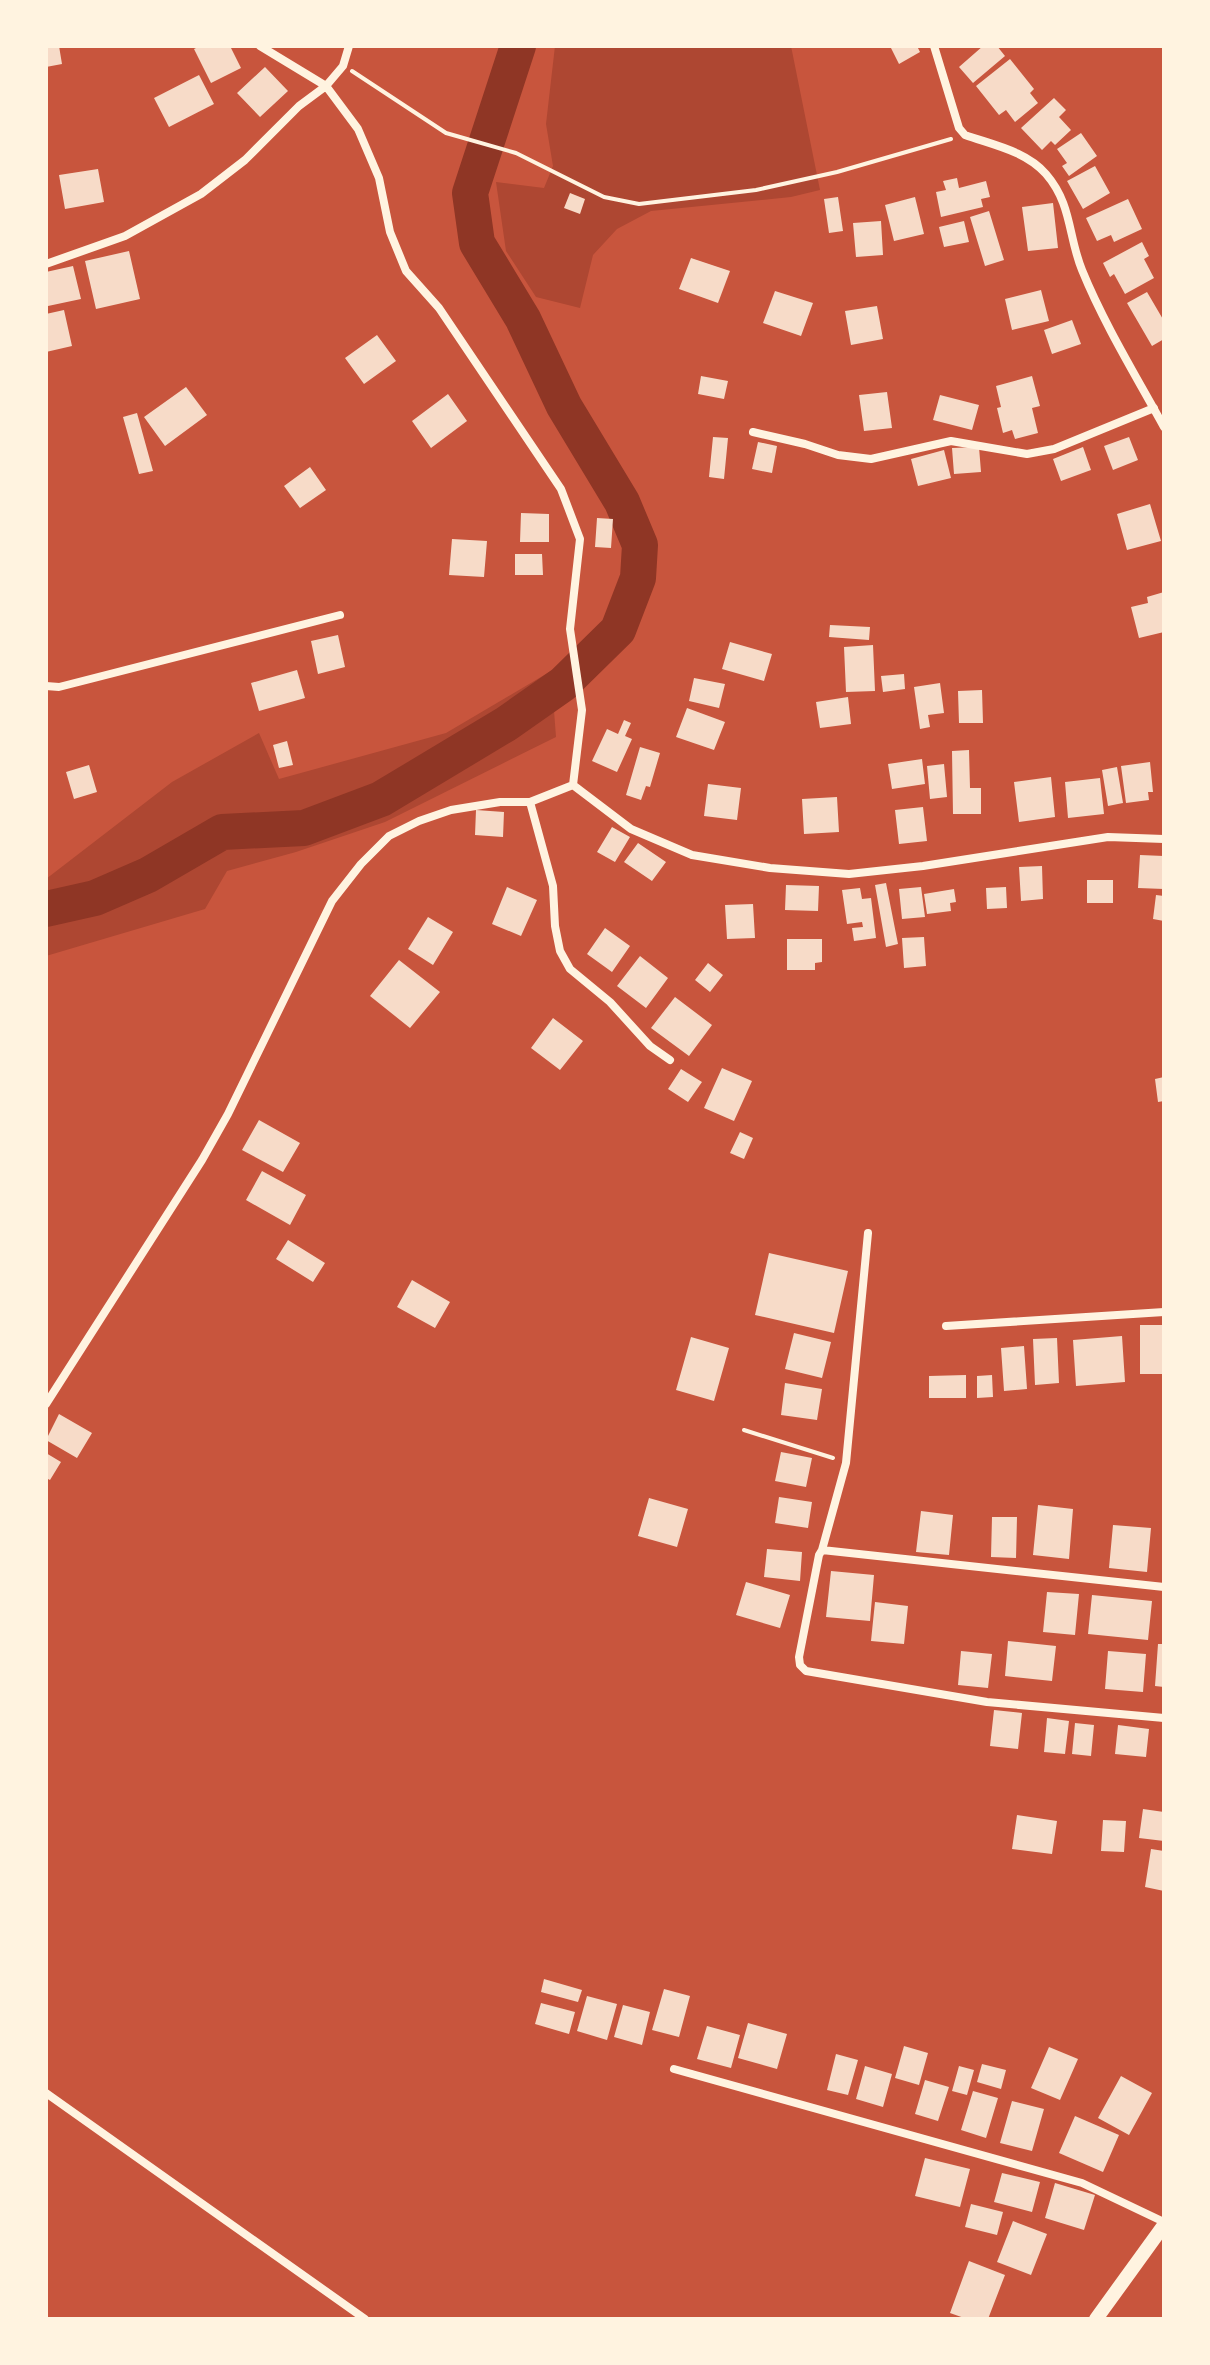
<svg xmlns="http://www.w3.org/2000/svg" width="1210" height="2365" viewBox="0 0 1210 2365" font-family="'Titillium Web',sans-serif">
<rect width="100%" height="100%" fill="#c8553d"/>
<!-- green -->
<path fill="#ae4732" d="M555,46H791L820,190L791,197L651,211L617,229L593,255L580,308L536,297L506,251L496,182L544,188L553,166L546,124Z
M551,671L556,737L385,822L296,852L227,871L205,909L46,956V879L172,782L259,733L279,779L446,733Z"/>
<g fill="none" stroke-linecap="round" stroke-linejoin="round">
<!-- river -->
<path stroke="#8f3625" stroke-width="36" d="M46,909L95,898L148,875L222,832L304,828L381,799L506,724L563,684L618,630L638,578L640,545L622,502L564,406L523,319L477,243L470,193L518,46"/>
</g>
<!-- building -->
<path fill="#f7dbc8" d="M46,46H59L62,64L46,67Z
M200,46H230L241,68L211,83L194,49Z
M890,46H917L920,52L899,64Z
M983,46H997L1005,56L973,83L959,67Z
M1010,59L1034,89L1030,93L1038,103L1015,122L1006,110L999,115L976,86Z
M265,67L288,91L260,117L237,93Z
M199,75L214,104L169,127L154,98Z
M1054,98L1066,110L1059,117L1071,130L1055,145L1051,141L1042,150L1021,128Z
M1081,133L1097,156L1069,176L1062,166L1067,163L1057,149Z
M1095,166L1110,193L1083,209L1067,181Z
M98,169L104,202L65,209L59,175Z
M957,178L959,188L986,181L990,197L981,199L983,207L941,217L936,192L946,190L943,181Z
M570,193L585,199L580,214L564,208Z
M838,197L843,231L829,233L824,199Z
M915,197L924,234L894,241L885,205Z
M1128,199L1142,229L1114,242L1111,235L1097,241L1086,218Z
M1053,203L1058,248L1028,251L1022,207Z
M989,211L1004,260L985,266L970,217Z
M881,221L883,255L856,257L853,223Z
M964,221L969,242L944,247L939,227Z
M1142,242L1149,256L1144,259L1154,278L1125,294L1114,274L1110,277L1103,263Z
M129,251L140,299L96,309L85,261Z
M691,258L730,271L718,303L679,289Z
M73,266L81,299L48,306L46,272Z
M1041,290L1049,321L1012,330L1005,299Z
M775,291L813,303L801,336L763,323Z
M1147,292L1164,321V339L1152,346L1127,303Z
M877,306L883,339L851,345L845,311Z
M64,310L72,346L46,352V314Z
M1072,320L1081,344L1052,354L1044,330Z
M377,335L396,361L364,384L345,358Z
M701,376L728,381L724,399L698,394Z
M1032,376L1040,406L1032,408L1038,433L1015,439L1012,430L1003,433L997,408L1001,407L996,386Z
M186,387L207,415L165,446L144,417Z
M887,392L892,428L864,431L859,395Z
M448,394L467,421L431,448L412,421Z
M940,395L979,405L972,430L933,420Z
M137,413L153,471L139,474L123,417Z
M713,437L728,438L724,479L709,477Z
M1129,437L1138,460L1113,470L1104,446Z
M758,442L777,446L772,473L752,469Z
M979,447L981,472L954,474L952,448Z
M1083,447L1091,470L1061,481L1053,459Z
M944,450L951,478L918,486L911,459Z
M310,467L326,490L300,508L284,486Z
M1150,504L1161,541L1127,550L1117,514Z
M521,513L549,514V542H520Z
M597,518L613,519L611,548L595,547Z
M452,539L487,541L484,577L449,575Z
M515,554H542L543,575H515Z
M1164,592V632L1139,638L1131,607L1148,603L1147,597Z
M830,625L870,627L869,640L829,637Z
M338,635L345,667L318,674L311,641Z
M730,642L772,654L764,681L722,669Z
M873,645L875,691L846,692L844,647Z
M297,670L305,698L259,711L251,683Z
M904,674L905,689L883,692L881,676Z
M694,678L725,684L719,708L689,701Z
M940,683L944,713L928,715L930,727L920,729L914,687Z
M982,690L983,723H959L958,691Z
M848,697L851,724L820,728L816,702Z
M687,708L725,722L714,750L676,737Z
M624,720L631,723L625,736L632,739L617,772L592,761L607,729L618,734Z
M287,741L293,765L279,768L273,745Z
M640,747L660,753L650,787L646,786L641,800L626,795Z
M969,750L970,788H981V814H953L952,751Z
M922,759L925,784L892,789L888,764Z
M1150,762L1153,792H1148L1149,800L1126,803L1121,766Z
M944,764L947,797L930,799L927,766Z
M89,765L97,792L74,799L66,772Z
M1117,767L1123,803L1108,806L1102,770Z
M1051,777L1055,817L1019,822L1014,782Z
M1100,778L1104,814L1068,818L1065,782Z
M708,784L741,788L737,820L704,816Z
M837,797L839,832L804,834L802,799Z
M923,807L927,841L899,844L895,810Z
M476,810L504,812L503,837L475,835Z
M612,827L630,837L615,862L597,852Z
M638,843L666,862L652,881L624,862Z
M1140,855L1164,856V889L1138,888Z
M1042,866L1043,899L1021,901L1019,867Z
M1087,880H1113V903H1087Z
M886,883L898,944L886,947L875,885Z
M786,885L819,886L818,911L785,910Z
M507,887L537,900L521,936L492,924Z
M921,887L925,917L902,919L899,889Z
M1006,887L1007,908L987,909L986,888Z
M860,888L862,899L871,898L876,938L854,941L852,928L863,927L862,922L847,924L842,890Z
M954,889L956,902L950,903L951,911L927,914L924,894Z
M1156,895L1164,896V921L1153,919Z
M753,904L755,938L727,939L725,905Z
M428,917L453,932L433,965L408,949Z
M605,928L630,946L612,972L587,954Z
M924,937L926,966L904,968L902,938Z
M787,939H822V962L815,963V970H787Z
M640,956L668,978L646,1008L617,986Z
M399,960L440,992L410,1028L370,996Z
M708,963L723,975L710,992L695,980Z
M675,997L712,1025L689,1056L651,1028Z
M553,1018L583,1041L560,1070L531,1048Z
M722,1068L752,1081L734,1121L704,1108Z
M681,1069L702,1082L688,1102L668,1089Z
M1164,1077V1101L1158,1102L1155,1079Z
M259,1120L300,1143L283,1172L242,1150Z
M740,1132L753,1138L744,1159L730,1153Z
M262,1171L306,1195L290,1225L246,1200Z
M288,1240L325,1263L313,1282L276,1259Z
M769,1253L848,1271L834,1333L755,1315Z
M412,1280L450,1302L435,1328L397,1307Z
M1140,1325H1164V1374H1140Z
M794,1333L831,1342L822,1378L785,1369Z
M1122,1336L1125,1382L1076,1386L1073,1340Z
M691,1337L729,1348L714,1401L676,1390Z
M1057,1338L1059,1383L1035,1385L1033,1339Z
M1024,1346L1027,1389L1004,1391L1001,1348Z
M966,1375V1398H929V1376Z
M992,1375L993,1397L977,1398V1376Z
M785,1383L822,1389L817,1420L781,1415Z
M59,1414L92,1433L77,1458L46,1440Z
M781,1452L812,1458L806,1487L775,1481Z
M46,1453L61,1462L50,1480L46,1478Z
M779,1497L812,1502L808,1528L775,1523Z
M649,1498L688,1509L677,1547L638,1536Z
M1038,1505L1073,1509L1069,1559L1033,1555Z
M921,1511L953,1515L949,1555L916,1552Z
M992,1517H1017L1016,1558L991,1557Z
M1113,1525L1151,1528L1147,1572L1109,1568Z
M767,1549L802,1552L800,1581L764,1577Z
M831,1571L874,1575L870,1621L826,1617Z
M746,1582L790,1595L780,1628L736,1615Z
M1047,1592L1079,1594L1075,1635L1043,1632Z
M1092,1595L1152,1601L1148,1640L1088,1634Z
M875,1602L908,1606L904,1644L871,1641Z
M1008,1641L1056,1646L1052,1681L1005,1676Z
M1158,1644H1164V1687L1155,1686Z
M961,1651L992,1654L988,1688L958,1685Z
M1108,1651L1146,1654L1143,1692L1105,1689Z
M994,1710L1022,1713L1018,1749L990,1746Z
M1047,1718L1069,1721L1065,1754L1044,1752Z
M1075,1723L1094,1725L1091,1756L1072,1754Z
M1118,1725L1149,1729L1146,1757L1115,1754Z
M1143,1809L1164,1812V1841L1139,1838Z
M1017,1815L1057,1821L1052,1854L1012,1849Z
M1103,1820L1126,1821L1124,1852L1101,1851Z
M1151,1849L1164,1851V1891L1145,1887Z
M544,1979L582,1990L578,2002L541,1992Z
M664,1989L690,1996L679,2037L652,2030Z
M587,1996L617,2004L607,2040L577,2031Z
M541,2003L575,2012L569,2034L535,2024Z
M623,2005L650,2012L642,2045L614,2037Z
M748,2023L787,2034L777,2069L738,2058Z
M707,2026L740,2035L731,2068L697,2059Z
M904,2046L928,2053L919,2085L895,2078Z
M1049,2047L1078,2059L1060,2100L1031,2088Z
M836,2054L858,2060L848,2095L827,2090Z
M982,2064L1006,2070L1001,2089L977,2082Z
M865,2066L892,2074L883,2107L856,2099Z
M959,2066L974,2070L967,2095L952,2091Z
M1121,2076L1152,2093L1129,2135L1098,2118Z
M925,2080L949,2087L938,2121L915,2114Z
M973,2091L998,2098L986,2138L961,2130Z
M1012,2101L1044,2109L1032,2151L1000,2143Z
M1075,2116L1119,2135L1103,2172L1059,2153Z
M925,2158L970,2169L960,2207L915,2196Z
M1002,2173L1040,2182L1032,2212L994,2202Z
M1055,2183L1095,2195L1084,2230L1045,2218Z
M971,2204L1003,2212L997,2235L965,2227Z
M1013,2221L1047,2234L1031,2275L997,2262Z
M969,2261L1005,2275L988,2319H967L950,2313Z"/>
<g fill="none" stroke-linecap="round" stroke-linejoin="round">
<!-- path -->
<path stroke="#fff3e0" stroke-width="4" d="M352,71L446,133L516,153L604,197L639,204L756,190L837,172L951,139
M744,1430L833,1458"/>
<!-- minor -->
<path stroke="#fff3e0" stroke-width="8" d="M349,46L343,66L326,86L358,129L379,178L390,232L406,271L439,308L561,489L580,539L570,629L582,710L573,785L631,829L692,855L770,868L849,874L923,866L1108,837L1164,839
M934,46L959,128L965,135C993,145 1026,151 1046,174C1072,204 1068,236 1082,270C1104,324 1136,376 1164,427
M46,264L125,236L201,194L245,160L299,106L326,86L260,46
M753,432L805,444L838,455L871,459L951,441L1027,454L1054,449L1154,408
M46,686L59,687L340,615
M530,802L553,886L555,926L560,951L570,969L610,1002L650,1046L670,1060
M946,1326L1164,1312
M46,1404L202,1160L228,1114L332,901L361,864L389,836L419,821L451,810L500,802H530L573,785
M822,1550L846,1463L868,1233
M1164,1587L822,1550L819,1555L799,1657L800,1665L806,1671L987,1702L1164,1718
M674,2069L1082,2183L1164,2222
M46,2093L365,2319"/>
<!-- secondary -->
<path stroke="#fff3e0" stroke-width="14" d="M1096,2319L1164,2225"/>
</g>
<!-- border -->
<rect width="1210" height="2365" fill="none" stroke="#fff3e0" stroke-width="96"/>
</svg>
